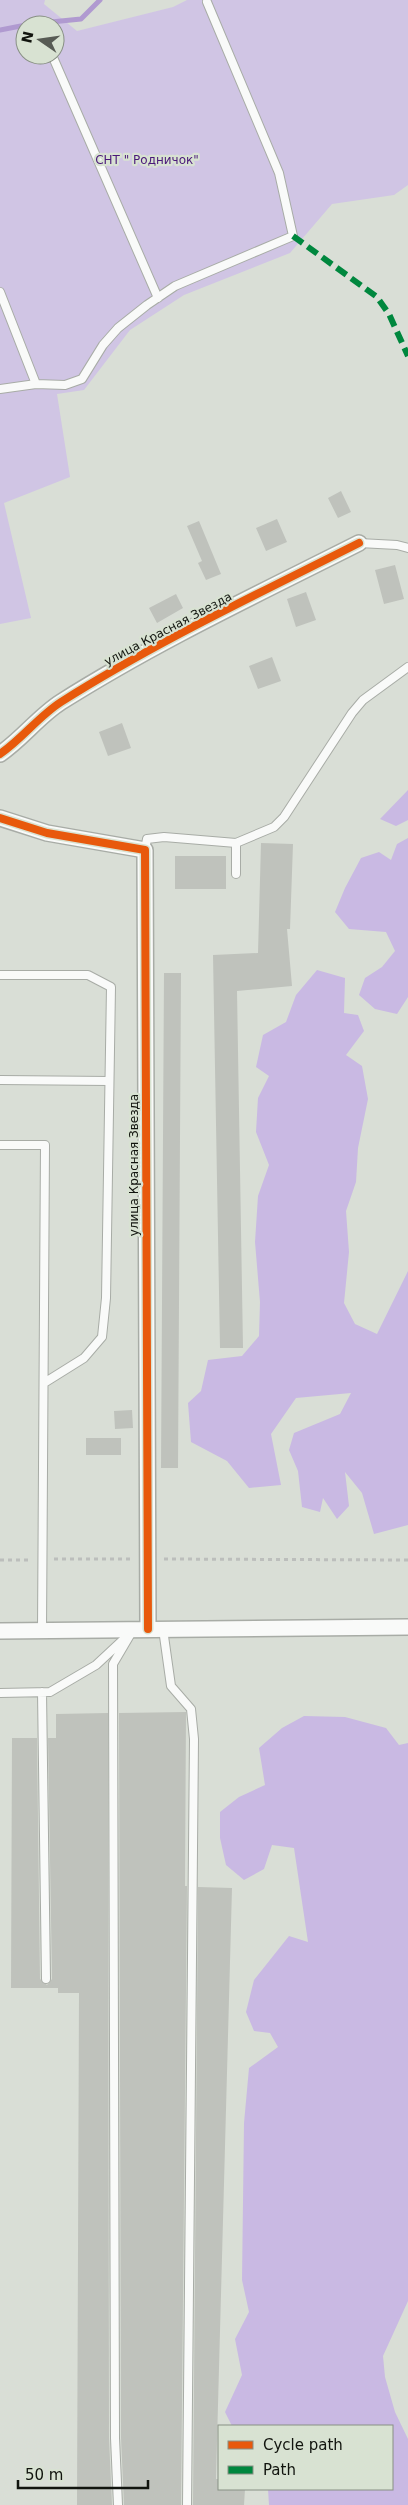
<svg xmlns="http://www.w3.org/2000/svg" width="408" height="2505" viewBox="0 0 408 2505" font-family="'DejaVu Sans',sans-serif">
<rect width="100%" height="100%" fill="#d9ded6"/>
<!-- green -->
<path fill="#d0c5e4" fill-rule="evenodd" d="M0,0H45L44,4L77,31L173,7L187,0H408V185L394,195L332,204L290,253L184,295L130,330L84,390L57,394L70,477L4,503L31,618L0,624ZM25,25H55V55H25Z"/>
<!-- forest -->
<path fill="#c9b9e3" d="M408,790V820L396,826L380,819Z
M408,838V997L397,1014L375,1009L359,995L365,978L382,967L395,951L386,932L349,929L335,912L345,888L361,858L379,852L391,860L397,844Z
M317,970L345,978L344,1013L358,1015L364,1031L346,1055L362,1066L368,1099L358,1148L356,1182L346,1211L349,1252L344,1303L355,1324L377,1334L408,1271V1525L374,1534L362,1493L345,1472L349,1506L337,1519L323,1498L320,1512L302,1507L298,1471L289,1450L294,1433L340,1414L351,1393L296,1398L271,1434L281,1485L249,1488L227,1461L191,1442L188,1403L201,1391L208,1360L242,1356L259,1336L260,1302L255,1242L258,1196L269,1165L256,1132L258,1098L269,1076L256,1067L263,1035L286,1022L296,995Z
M304,1716L345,1717L386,1728L399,1745L408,1743V2301L383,2356L385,2377L395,2412L408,2439V2505H269L268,2489H392V2426H232L225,2412L242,2375L235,2339L249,2312L242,2280L244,2123L249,2068L278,2047L270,2033L254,2031L246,2012L254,1980L289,1936L308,1942L294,1848L272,1845L264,1869L244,1880L226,1865L220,1838V1812L239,1797L265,1785L259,1748L282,1728Z"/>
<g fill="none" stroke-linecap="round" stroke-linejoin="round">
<!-- stream -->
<path stroke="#b09ad0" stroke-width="5" d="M0,30L31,24L81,19L100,0"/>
</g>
<!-- building -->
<path fill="#bfc2bc" d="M341,491L351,512L338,518L328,498Z
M277,519L287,542L266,551L256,528Z
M199,521L221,574L206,580L198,563L202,561L187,526Z
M395,565L404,599L384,604L375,570Z
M306,592L316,620L296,627L287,599Z
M176,594L183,608L157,623L149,608Z
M272,657L281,681L258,689L249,666Z
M122,723L131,748L108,756L99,732Z
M261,843L293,844L290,929H287L292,986L237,991L243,1348H220L213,955L258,953Z
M175,856H226V889H175Z
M164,973H181L178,1468H161Z
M132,1410L133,1428L115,1429L114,1411Z
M86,1438H121V1455H86Z
M186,1712L185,1886H187L181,2505H124L121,2438L119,1713Z
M108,1713L109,2438L112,2505H77L79,1993H58V1988H11L12,1738H37L40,1979L47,1985L52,1979L48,1738H56V1714Z
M198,1887L232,1888L216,2479H219V2489H245L244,2505H193Z"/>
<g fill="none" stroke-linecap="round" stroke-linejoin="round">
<defs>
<path id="service" d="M52,55L158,298
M0,292L36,384
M0,389L36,384L65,385L82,379L103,345L118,328L147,305L175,286L293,236L279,173L207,2
M359,543L397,545L408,548
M236,843L274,827L284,817L352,713L363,700L408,667
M145,850L147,839L164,837L236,843V874
M0,975H88L111,987L106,1298L102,1337L84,1358L44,1383
M0,1080L109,1081
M0,1145H45L42,1631
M163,1629L171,1686L191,1709L194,1739L187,2505
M42,1692L46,1979
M0,1693L50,1692L96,1665L125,1638
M118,2505L115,2438L113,1664L133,1630"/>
<path id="minor" d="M0,754C22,739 39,716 61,702C156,642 258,594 359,543
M0,818L47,833L145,850L148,1629
M0,1631L408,1627"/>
</defs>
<!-- service casing -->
<use href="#service" stroke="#a8aca6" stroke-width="10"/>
<!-- minor casing -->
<use href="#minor" stroke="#a8aca6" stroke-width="18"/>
<!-- path -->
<path stroke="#bcbebc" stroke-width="3" stroke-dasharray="4 4" stroke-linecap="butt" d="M54,1559H132
M164,1559L408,1560
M0,1560H32"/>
<!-- service -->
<use href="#service" stroke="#f9faf9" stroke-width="8"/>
<!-- minor -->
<use href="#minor" stroke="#f9faf9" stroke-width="15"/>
<!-- quiet -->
<path stroke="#00873e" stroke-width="6" stroke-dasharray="12 6" stroke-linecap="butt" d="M293,236L377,297L389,314L408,356"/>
<defs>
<path id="cycleway" d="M0,754C22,739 39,716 61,702C156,642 258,594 359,543
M0,818L47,833L145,850L148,1629"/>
</defs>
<!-- cycleway casing -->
<use href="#cycleway" stroke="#d8e2d2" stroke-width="11"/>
<!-- cycleway -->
<use href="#cycleway" stroke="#e8590c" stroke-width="8"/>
</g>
<g text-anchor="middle" stroke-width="4.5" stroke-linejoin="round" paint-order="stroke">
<!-- park labels -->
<g font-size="12" fill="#4a1879" stroke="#d8e2d2">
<text x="147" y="164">СНТ " Родничок"</text>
</g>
<!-- street labels -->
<g font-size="12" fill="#11140e" stroke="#d8e2d2">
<text transform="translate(168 629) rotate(-28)" y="4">улица Красная Звезда</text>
<text transform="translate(134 1165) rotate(-90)" y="4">улица Красная Звезда</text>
</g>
</g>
<!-- legend -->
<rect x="218" y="2425" width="175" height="65" fill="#d8e2d2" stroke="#889084"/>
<rect x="228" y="2441" width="25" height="8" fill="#e8590c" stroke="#889084"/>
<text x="263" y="2450" font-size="15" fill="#11140e">Cycle path</text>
<rect x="228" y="2466" width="25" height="8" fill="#00873e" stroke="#889084"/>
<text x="263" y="2475" font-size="15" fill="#11140e">Path</text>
<!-- north arrow -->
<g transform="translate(40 40) rotate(283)"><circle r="24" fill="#d8e2d2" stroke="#889084"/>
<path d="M0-4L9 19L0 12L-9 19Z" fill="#575b54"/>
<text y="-8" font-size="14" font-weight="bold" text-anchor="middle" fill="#11140e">N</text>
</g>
<!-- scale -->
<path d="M18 2480v8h130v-8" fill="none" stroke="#11140e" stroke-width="2.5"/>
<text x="25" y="2480" font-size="15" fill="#11140e" stroke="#d8e2d2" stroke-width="4" paint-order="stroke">50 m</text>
</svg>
